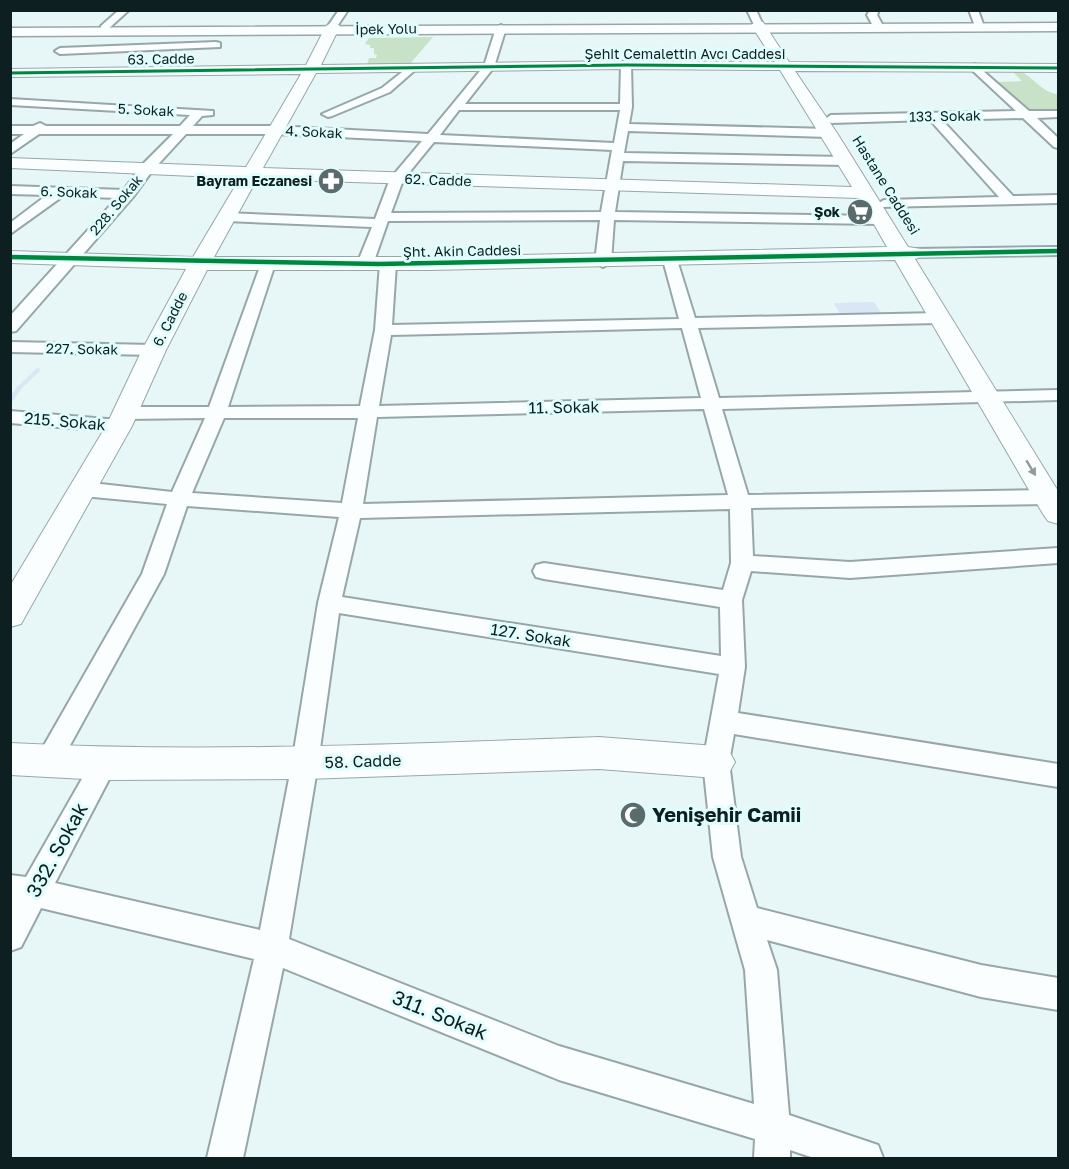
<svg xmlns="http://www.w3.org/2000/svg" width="1069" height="1169" viewBox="0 0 1069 1169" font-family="'Golos Text',sans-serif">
<rect width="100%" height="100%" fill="#e7f7f7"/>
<!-- green -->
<path fill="#c8e2c8" d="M433,37L410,64L367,65L369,58H376L377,55L374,54V48H370V45L365,44L369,38Z
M1010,69C1030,69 1039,93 1058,94V112H1031L997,82L1022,81Z"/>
<!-- water -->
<path fill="#d8e6f6" d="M874,302L881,313L840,314L834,303Z"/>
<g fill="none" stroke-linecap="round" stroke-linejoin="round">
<!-- stream-far1 -->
<path stroke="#d8e6f6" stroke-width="4" d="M18,389L38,370"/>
<!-- stream -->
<path stroke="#d8e6f6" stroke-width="4.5" d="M10,401L19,388"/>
<defs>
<path id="street" d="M119,10H129L107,30H101V26Z
M339,10H348L336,28H330L328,26Z
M747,10H756L763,25L761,27H755Z
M870,10H879L877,15L882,24L880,26L872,24L867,15Z
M969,10H978L983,24L981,26H975Z
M501,25L506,28L494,67L465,104H620L621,65L626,62L631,65L632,107L629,124L829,129L835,133L829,137L628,131L624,153L845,157L851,161L845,165L623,161L615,212L880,216L887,220L880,224L614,220L611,262L603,267L595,262L600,220L388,221L373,264L365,269L357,264L372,227L226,221L219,217L226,213L375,219L390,179L422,141L275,134H186L152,171L133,197L16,331L10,332V316L117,198L63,196L10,234V223L47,195L10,194V186L124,190L142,165L173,134H39L10,154V144L24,134H10V126H33L40,123L46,126H180L190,115L10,105V99L213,111V115L202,116L193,126H275L428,134L484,66L496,28ZM459,110H620L614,143L440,135ZM434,142L612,150L601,212L391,213L403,180Z
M216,42L220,43V47L60,54L55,51L60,48Z
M975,64L1029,111H1058V117L1037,118L1058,138V148L1054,147L1023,118L942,120L1013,196L1058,195V203L879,207L877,204L884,200L999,197L930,120L831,123L825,119L831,115L1016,111L971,69L970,67Z
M411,65L416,68L415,70L390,92L332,116L328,117L322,114L382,88Z
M1058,247V255L914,257L907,253L914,249Z
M670,256L677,260L695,318L939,313L947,318L939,323L698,328L719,398L1058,390V400L722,409L748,495L1048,490L1055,492L1058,497L1055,502L1048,504L751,508L753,556L850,562L1058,548V563L850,578L751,571L742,600L745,667L738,713L1058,764V787L734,734L729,762L741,857L757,908L981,965L1058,978V1010L981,997L767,940L777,970L789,1115L878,1145L883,1158H814L790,1150V1158H754L755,1139L559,1080L283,968L243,1158H207L254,959L41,908L21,947L10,951V875L26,877L95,756L104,753L113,756L117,764L55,883L260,930L292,763L318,603L339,517L187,506L164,574L57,769L48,772L39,769L35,761L142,574L167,504L83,496L76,494L73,489L76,484L83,482L172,492L205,418L125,419L118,417L116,413L118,409L125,407H209L262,261L267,259L275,264L228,407L360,406L375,330L380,264L383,261L388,259L396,264L392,325L679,319L663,260ZM682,328L701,398L379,406L391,335ZM704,409L728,495L363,504L377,417ZM224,418H358L342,503L192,493ZM730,509L731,563L723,590L544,563L536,565L533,571L536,577L544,579L720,607L721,656L342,597L360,518ZM339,613L719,674L703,762L713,857L745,970L754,1104L559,1046L289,939L318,763Z
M10,342L154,345L160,346L163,350L160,354L154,355L10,352Z
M10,411L119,420L126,422L128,426L126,430L119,432L10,423Z"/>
<path id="secondary" d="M758,21L763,22L789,62L1058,64V72L795,71L837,133L908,247L921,249L924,253L921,257L915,259L1058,491V524L1048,521L1043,514L895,260L430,270H207L166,350L132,426L21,624L10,627V586L106,426L142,350L186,269L10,263V251L193,257L240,178L10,168V158L246,167L301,74L10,77V69L306,65L326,26L333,22L340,26L321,65L626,61L775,62L751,25ZM626,69L780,70L852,187L263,168L316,73ZM257,179L859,198L887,247L430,257H214Z
M599,737L716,746L729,751L735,762L729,773L716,778L599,769L305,779L104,780L10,775V743C207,753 403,744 599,737Z"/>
<path id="highway" d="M1058,23V31L10,36V28Z"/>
</defs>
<!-- street casing -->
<use href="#street" stroke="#97a7a8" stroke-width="4"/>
<!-- secondary casing -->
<use href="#secondary" stroke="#97a7a8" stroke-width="2"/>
<!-- highway casing -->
<use href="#highway" stroke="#97a7a8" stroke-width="3"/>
<!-- street -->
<use href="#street" fill="#fbfefe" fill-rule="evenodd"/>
<!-- secondary -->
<use href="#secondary" fill="#fbfefe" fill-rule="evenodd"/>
<!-- highway -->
<use href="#highway" fill="#fbfefe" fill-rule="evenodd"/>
<defs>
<path id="cycleway-far1" d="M10,73L626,65L1058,68"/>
<path id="cycleway" d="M10,257L379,264L1058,251"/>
</defs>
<!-- cycleway-far1 casing -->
<use href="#cycleway-far1" stroke="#e0fdfe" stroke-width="4.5"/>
<!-- cycleway casing -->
<use href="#cycleway" stroke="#e0fdfe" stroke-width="8"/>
<!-- cycleway-far1 -->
<use href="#cycleway-far1" stroke="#00873e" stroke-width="3"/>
<!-- cycleway -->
<use href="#cycleway" stroke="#00873e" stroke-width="4.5"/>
</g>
<!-- one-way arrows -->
<defs><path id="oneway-solid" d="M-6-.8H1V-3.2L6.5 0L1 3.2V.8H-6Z" transform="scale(1.5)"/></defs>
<use fill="#909a9a" href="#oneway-solid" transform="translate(1031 468) rotate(59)"/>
<!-- icons -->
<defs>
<symbol id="pharmacy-disc" viewBox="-11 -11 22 22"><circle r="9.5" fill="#596b6b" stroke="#e0fdfe"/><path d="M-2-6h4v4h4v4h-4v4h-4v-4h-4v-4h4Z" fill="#fff"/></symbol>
<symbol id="supermarket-disc" viewBox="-11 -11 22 22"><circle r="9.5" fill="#596b6b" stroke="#e0fdfe"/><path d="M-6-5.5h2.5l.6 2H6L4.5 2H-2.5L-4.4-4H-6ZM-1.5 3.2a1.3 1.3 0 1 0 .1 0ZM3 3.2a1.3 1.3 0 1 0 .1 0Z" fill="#fff"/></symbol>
<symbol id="mosque-disc" viewBox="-11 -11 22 22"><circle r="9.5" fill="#596b6b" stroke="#e0fdfe"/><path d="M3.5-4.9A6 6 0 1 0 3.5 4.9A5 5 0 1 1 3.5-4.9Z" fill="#fff"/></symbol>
</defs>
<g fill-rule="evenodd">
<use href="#pharmacy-disc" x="316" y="166" width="30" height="30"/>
<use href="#supermarket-disc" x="845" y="197" width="30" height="30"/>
<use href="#mosque-disc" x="618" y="800" width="30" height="30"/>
</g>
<g text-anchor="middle" stroke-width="6" stroke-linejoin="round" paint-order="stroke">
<!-- far-street labels -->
<g font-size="14" fill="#0d1f20" stroke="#e0fdfe">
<text transform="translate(386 29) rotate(-1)" y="5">İpek Yolu</text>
<text x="685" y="59">Şehit Cemalettin Avcı Caddesi</text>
<text transform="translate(161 59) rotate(-1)" y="5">63. Cadde</text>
<text transform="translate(146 110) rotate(3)" y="5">5. Sokak</text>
<text transform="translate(945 116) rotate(-1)" y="5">133. Sokak</text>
<text transform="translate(314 132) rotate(3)" y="5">4. Sokak</text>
<text transform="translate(438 180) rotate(2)" y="5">62. Cadde</text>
<text transform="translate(886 185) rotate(58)" y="5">Hastane Caddesi</text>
<text transform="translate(69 192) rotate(2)" y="5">6. Sokak</text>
<text transform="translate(116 205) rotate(-50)" y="5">228. Sokak</text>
<text transform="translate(462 251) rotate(-1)" y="5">Şht. Akin Caddesi</text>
<text transform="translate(170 319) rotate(-63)" y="5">6. Cadde</text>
<text transform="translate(82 349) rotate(1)" y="5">227. Sokak</text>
</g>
<!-- far-poi labels -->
<g font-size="14" font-weight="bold" fill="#0d1f20" stroke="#e0fdfe" text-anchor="end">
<text x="312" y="186">Bayram Eczanesi</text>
<text x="840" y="217">Şok</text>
</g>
<!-- street labels -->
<g font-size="16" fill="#0d1f20" stroke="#e0fdfe">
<text transform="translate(564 407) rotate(-1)" y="6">11. Sokak</text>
<text transform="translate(65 421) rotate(5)" y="6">215. Sokak</text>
<text transform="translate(531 635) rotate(9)" y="6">127. Sokak</text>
<text transform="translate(363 761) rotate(-2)" y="6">58. Cadde</text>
</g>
<!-- near-poi labels -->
<g font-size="20" font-weight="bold" fill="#0d1f20" stroke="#e0fdfe" text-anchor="start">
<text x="652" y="822">Yenişehir Camii</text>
</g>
<!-- near-street labels -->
<g font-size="20" fill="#0d1f20" stroke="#e0fdfe">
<text transform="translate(57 850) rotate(-61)" y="7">332. Sokak</text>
<text transform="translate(440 1015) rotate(22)" y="7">311. Sokak</text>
</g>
</g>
<!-- border -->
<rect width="1069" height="1169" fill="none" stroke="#0d1f20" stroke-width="24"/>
</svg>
